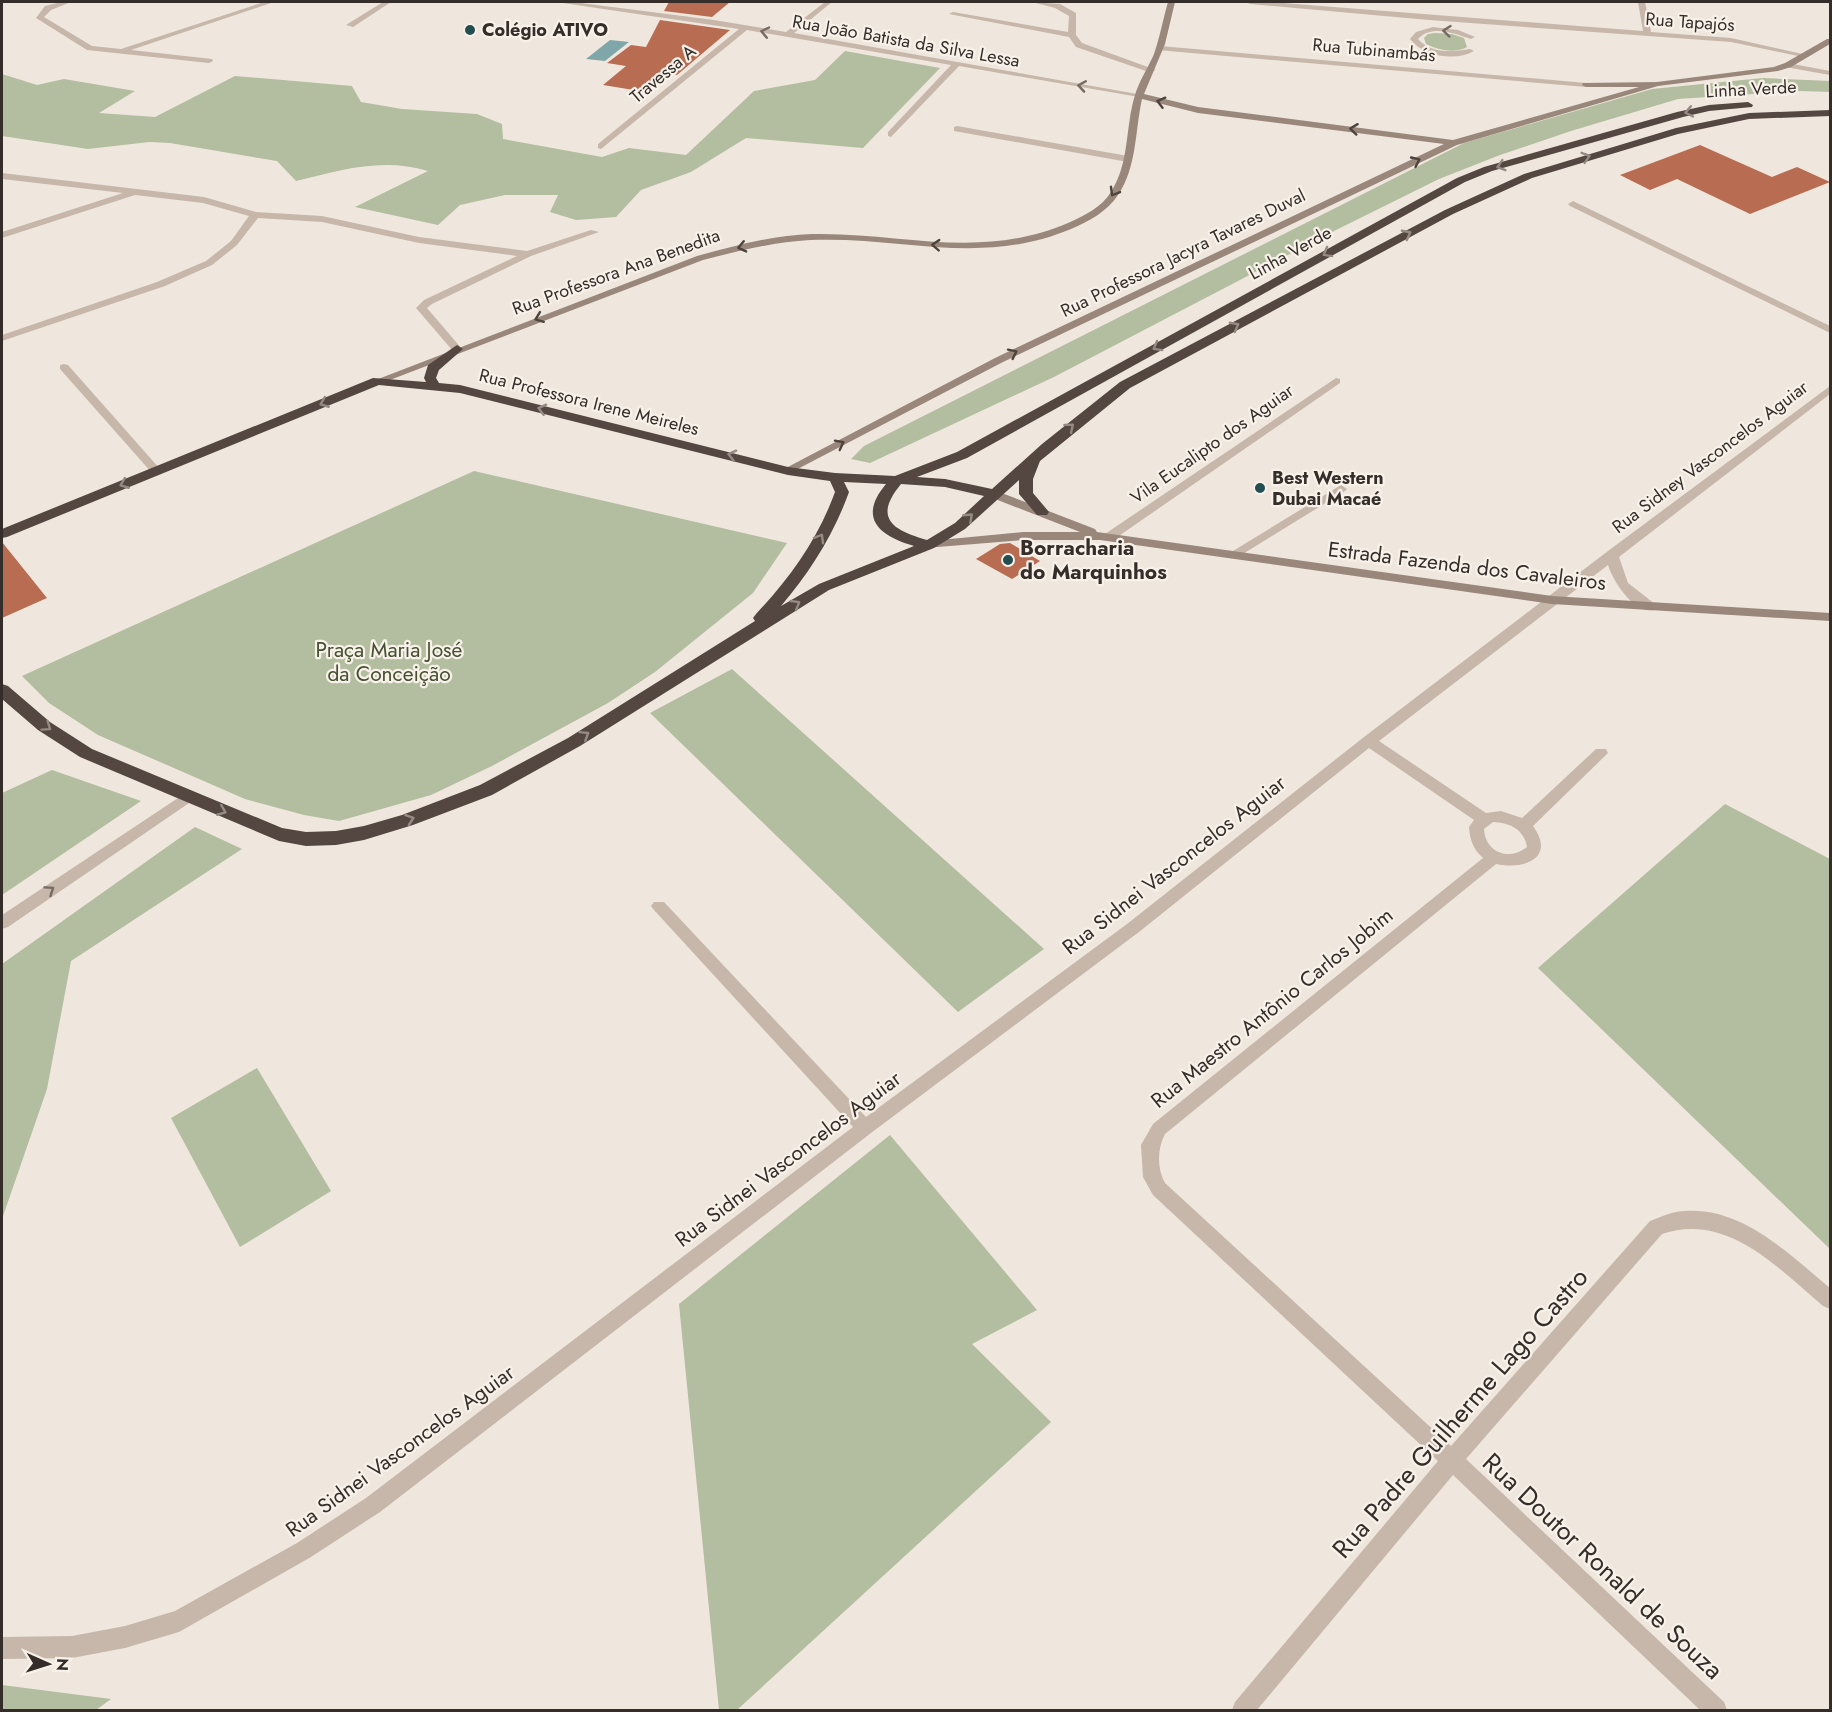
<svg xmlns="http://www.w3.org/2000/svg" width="1832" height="1712" viewBox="0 0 1832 1712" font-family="Jost,sans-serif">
<rect width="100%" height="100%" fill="#efe7dd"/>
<!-- green -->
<path fill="#b3bd9f" d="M1435,33L1452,34L1464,38L1467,47C1455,54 1438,50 1426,44L1424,38L1428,34Z
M845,51L940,68L863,148L746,138L691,172L641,190L616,217L576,220L550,212L558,195H505L460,205L438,225L355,207L428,171C383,157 340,170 296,181L277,161L170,143L149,142L88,149L2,136V74L37,85L64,79L135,91L99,113L155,117L235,76L352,86L361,102L402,109L477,114L502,124L503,139L602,157L629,148L686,155L754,91L815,80Z
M1763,78L1830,81V92L1801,91L1678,99L1571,131L1500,155L1439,179L1332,232L1054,377L870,463L851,459L864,446L1464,143L1652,89Z
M474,471L787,543L753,593L655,672L608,703L492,766L431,795L339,821L304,815L245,799L98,735L49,703L22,676Z
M732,669L1044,949L958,1012L650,713Z
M52,770L141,801L2,895V793Z
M1725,804L1830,859V1249L1538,968Z
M195,827L242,849L71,961L47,1089L2,1219V964Z
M257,1068L331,1191L240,1247L171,1118Z
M890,1135L1037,1310L972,1344L1051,1422L737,1710H719L679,1304Z
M2,1685L111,1699L96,1710H2Z"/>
<!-- water -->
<path fill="#7fa7a9" d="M610,40L629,42L605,61L586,59Z"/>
<!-- building -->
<path fill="#b86c52" d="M669,2H730L712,17L664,11Z
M660,20L730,30L677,75L668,73L646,92L603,85L626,66L607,63L631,45L646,47Z
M1700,145L1772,177L1797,167L1830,182L1750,214L1677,179L1650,190L1620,175Z
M2,542L47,598L2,618Z
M1010,543L1040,561L1012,579L976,559L1000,544Z"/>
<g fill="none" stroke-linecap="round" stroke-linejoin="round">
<!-- street -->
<path fill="#c6b7aa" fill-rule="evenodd" d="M61,2H71L51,10L44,17L92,46L121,49L264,2H274L131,50L212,59L213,61L209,63L87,50L36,18L45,6Z
M383,2H391L353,27L346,25Z
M556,2H573L714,20L786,32L825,2H832L794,33L1143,95L1139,97L959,66L891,137L888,136V132L951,65L747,30L601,149L598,148V144L739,29Z
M1032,2L1060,4L1076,13V35L1082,43L1156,70L1149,72L1076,47L1069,37L949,14L953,12L1068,32L1069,16L1055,8Z
M1246,2H1270L1643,31L1638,2H1645L1651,32L1731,38L1807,55L1803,57L1731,42L1429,20L1250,4Z
M1433,27L1458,30L1475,37L1471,39C1455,34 1432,24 1418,39C1431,54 1452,52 1470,49L1474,51C1455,62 1423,56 1410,39L1416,32Z
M1160,46L1586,83L1590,85L1586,87L1157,50L1156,48Z
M1788,63L1830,71V75L1785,67L1784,65Z
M957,126L1128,156L1132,159L1128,162L954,131V127Z
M2,173L204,197L256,212L322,216L419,237L527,251L591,230L599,232L531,256L432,304L427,308L462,349L457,352L453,351L416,308L424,300L517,256L419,243L322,222L258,218L237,245L212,265L165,286L2,341V335L157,282L206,261L231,241L249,216L203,203L135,195L2,238V232L123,193L2,179Z
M1573,201L1830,326V333L1570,206L1568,204Z
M64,364L68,365L160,469V473H152L60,369V365Z
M1336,378L1340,379V383L1113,540H1105V534Z
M1830,386V394L1619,557L1628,583L1655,604L1656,607L1655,610C1634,615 1613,581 1608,565L1379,741L1486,813L1501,811L1522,818L1596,749H1606L1608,753L1533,826C1556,858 1525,870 1496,864L1165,1134C1157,1149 1157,1169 1165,1183L1451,1446L1650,1221C1661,1217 1673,1211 1685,1211C1743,1207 1790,1255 1830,1288V1309L1823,1306C1778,1268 1727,1212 1662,1234L1466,1459L1724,1702L1727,1710H1700L1453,1475L1257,1710H1232L1235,1702L1438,1461L1153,1195L1143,1177L1141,1145L1153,1124L1483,858C1473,849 1470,840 1469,827L1474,820L1369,748L1139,932L871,1133L380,1512L311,1557L179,1632L125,1648L72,1658L2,1659V1637L72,1636L125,1626L175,1611L297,1543L366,1498L853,1127L654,910L651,906L654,902H664L866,1117L1127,924L1364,737L1608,551ZM1493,822C1510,823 1524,829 1527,847C1509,862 1485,852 1484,829Z
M1341,485L1347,489L1345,491L1238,557L1234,558L1228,554Z
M187,792L192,793L194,797L192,801L8,927L2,929V915Z"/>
<!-- secondary -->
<path fill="#9a877c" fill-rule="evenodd" d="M1168,2H1175L1165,44L1144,94L1198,107L1453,140L1639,87H1586L1582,85L1583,83L1657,82L1774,67L1785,63L1827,39H1830V44L1791,67L1778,71L1658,86L1457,145L1003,362L788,474L782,471L784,469L995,358L1444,144L1198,113L1142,99C1135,131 1137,167 1118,195C1107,212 1089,221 1071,229C980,267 903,236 810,240C774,242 738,251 703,260L382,383L378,384L373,381L697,256C734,246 773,235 812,234C904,232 978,261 1068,223C1084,216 1102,207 1111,192C1130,162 1125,127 1135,95C1139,81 1148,68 1154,54C1160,37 1163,19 1168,2Z
M994,490L1095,529L1097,532L1552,596L1830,613V621L1552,604L1100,540H1023L925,548V542L929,541L1023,532H1080L990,497V491Z"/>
<!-- highway -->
<path fill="#544741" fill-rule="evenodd" d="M1748,102L1753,105L1752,107L1709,111L1683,117L1492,171L1465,182L967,458L917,477L945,479L992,489L1042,444L1120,382L1445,210L1524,174L1676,128L1749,113L1830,110V116L1749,119L1678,134L1532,178L1453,214L1130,388L1040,461L1033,479V493L1049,512L1047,515H1037L1019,494V480L965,529L934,548L829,590L580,746L492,795L413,825L364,840L336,845L306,846L279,841L80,757L38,730L2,699V684L8,686L50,722L92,749L282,828L306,832L336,831L364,826L402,815L480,785L568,738L755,621L753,618L756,614C790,578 818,539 835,492L830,481L788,475L460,393L379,385L7,537L2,538V529L373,378L426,382L424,378L428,365L457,345L463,349L439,370L436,378L439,383L460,385L788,467L835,473L895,476L957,452L1457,178L1484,167L1677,112L1709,105ZM844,482L886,484C858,517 878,536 914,546L819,584L781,606C810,572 834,534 849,492ZM901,484L945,487L984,496L955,523L927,540C892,530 873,518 901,484Z"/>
</g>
<!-- one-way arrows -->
<defs><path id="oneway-chevron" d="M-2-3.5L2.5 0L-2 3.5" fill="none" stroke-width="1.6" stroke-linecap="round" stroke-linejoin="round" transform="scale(1.5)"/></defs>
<g stroke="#766b63">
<use href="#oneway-chevron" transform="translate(1447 31) rotate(-174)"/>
<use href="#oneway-chevron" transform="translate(765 32) rotate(-168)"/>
<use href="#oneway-chevron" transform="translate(1082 86) rotate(-171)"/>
<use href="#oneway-chevron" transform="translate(50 890) rotate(-34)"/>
</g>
<g stroke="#4e443e">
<use href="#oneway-chevron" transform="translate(1161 102) rotate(-165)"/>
<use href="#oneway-chevron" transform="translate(1354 129) rotate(-173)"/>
<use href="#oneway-chevron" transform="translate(1416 161) rotate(-25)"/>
<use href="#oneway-chevron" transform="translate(1114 192) rotate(120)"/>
<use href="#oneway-chevron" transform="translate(936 245) rotate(-177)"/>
<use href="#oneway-chevron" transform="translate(742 247) rotate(167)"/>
<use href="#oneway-chevron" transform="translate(539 318) rotate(159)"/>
<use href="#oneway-chevron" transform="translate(1013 353) rotate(-26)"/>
<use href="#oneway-chevron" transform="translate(840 444) rotate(-27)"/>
</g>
<g stroke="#958b84">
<use href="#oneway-chevron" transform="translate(1689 112) rotate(168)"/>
<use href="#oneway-chevron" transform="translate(1586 157) rotate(-17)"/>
<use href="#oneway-chevron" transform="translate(1501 166) rotate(163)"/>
<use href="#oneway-chevron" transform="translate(1407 234) rotate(-28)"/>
<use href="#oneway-chevron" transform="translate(1327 253) rotate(151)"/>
<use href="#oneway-chevron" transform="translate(1235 326) rotate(-28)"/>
<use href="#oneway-chevron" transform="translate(1157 347) rotate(151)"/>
<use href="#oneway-chevron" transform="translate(324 403) rotate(158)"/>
<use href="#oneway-chevron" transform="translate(542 409) rotate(-166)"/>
<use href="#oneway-chevron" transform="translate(1070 427) rotate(-40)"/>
<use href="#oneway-chevron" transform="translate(732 455) rotate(-166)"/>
<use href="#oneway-chevron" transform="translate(124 484) rotate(158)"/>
<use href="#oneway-chevron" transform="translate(969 517) rotate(-43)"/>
<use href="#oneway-chevron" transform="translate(820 538) rotate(-60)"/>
<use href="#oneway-chevron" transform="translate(796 604) rotate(-31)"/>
<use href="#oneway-chevron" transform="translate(47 727) rotate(35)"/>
<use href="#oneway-chevron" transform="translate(585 735) rotate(-32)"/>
<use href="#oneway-chevron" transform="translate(222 811) rotate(22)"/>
<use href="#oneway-chevron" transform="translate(410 819) rotate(-19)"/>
</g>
<!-- markers -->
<g fill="#234e51" stroke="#f7f1e9" stroke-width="2">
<circle cx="470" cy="30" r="6"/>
<circle cx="1260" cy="488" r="6"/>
<circle cx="1008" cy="560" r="6"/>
</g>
<g text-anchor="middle" stroke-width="4.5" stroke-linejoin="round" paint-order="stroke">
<!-- far-street labels -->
<g font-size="18" fill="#352d29" stroke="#f7f1e9">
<text transform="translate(1690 22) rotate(4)" y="6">Rua Tapajós</text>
<text transform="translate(906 41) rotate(10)" y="6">Rua João Batista da Silva Lessa</text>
<text transform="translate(1374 50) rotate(5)" y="6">Rua Tubinambás</text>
<text transform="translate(663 74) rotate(-40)" y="6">Travessa A</text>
<text transform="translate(1751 89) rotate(-3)" y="6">Linha Verde</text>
<text transform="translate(1183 253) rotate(-26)" y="6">Rua Professora Jacyra Tavares Duval</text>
<text transform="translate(1290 253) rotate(-29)" y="6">Linha Verde</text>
<text transform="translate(616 272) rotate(-20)" y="6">Rua Professora Ana Benedita</text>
<text transform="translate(589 402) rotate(14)" y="6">Rua Professora Irene Meireles</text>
<text transform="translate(1212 444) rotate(-35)" y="6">Vila Eucalipto dos Aguiar</text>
<text transform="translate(1710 457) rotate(-37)" y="6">Rua Sidney Vasconcelos Aguiar</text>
</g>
<!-- far-poi labels -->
<g font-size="18" font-weight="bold" fill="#352d29" stroke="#f7f1e9" text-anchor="start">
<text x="482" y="36">Colégio ATIVO</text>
<text x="1272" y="484">Best Western<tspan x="1272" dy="21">Dubai Macaé</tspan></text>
</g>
<!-- poi labels -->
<g font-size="21" font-weight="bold" fill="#352d29" stroke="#f7f1e9" text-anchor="start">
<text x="1020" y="555">Borracharia<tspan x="1020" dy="24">do Marquinhos</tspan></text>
</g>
<!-- street labels -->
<g font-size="21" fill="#352d29" stroke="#f7f1e9">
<text transform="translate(1467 566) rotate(7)" y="7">Estrada Fazenda dos Cavaleiros</text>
<text transform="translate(1174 865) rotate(-38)" y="7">Rua Sidnei Vasconcelos Aguiar</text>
<text transform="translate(1272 1008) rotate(-39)" y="7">Rua Maestro Antônio Carlos Jobim</text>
<text transform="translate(788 1159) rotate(-37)" y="7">Rua Sidnei Vasconcelos Aguiar</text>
<text transform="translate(400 1451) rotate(-36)" y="7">Rua Sidnei Vasconcelos Aguiar</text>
</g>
<!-- park labels -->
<g font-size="21" fill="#445030" stroke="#f7f1e9">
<text x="389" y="657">Praça Maria José<tspan x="389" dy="24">da Conceição</tspan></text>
</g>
<!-- near-street labels -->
<g font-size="26" fill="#352d29" stroke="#f7f1e9">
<text transform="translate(1460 1413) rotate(-49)" y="9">Rua Padre Guilherme Lago Castro</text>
<text transform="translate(1603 1566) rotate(43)" y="9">Rua Doutor Ronald de Souza</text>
</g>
</g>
<!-- border -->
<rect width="1832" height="1712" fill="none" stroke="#352d29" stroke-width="6"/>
<!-- north arrow -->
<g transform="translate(48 1664) rotate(93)" stroke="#f7f1e9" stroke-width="4.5" paint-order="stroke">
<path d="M0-4.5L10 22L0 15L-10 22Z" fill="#352d29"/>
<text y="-9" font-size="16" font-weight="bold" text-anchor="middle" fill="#352d29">N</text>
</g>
</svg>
